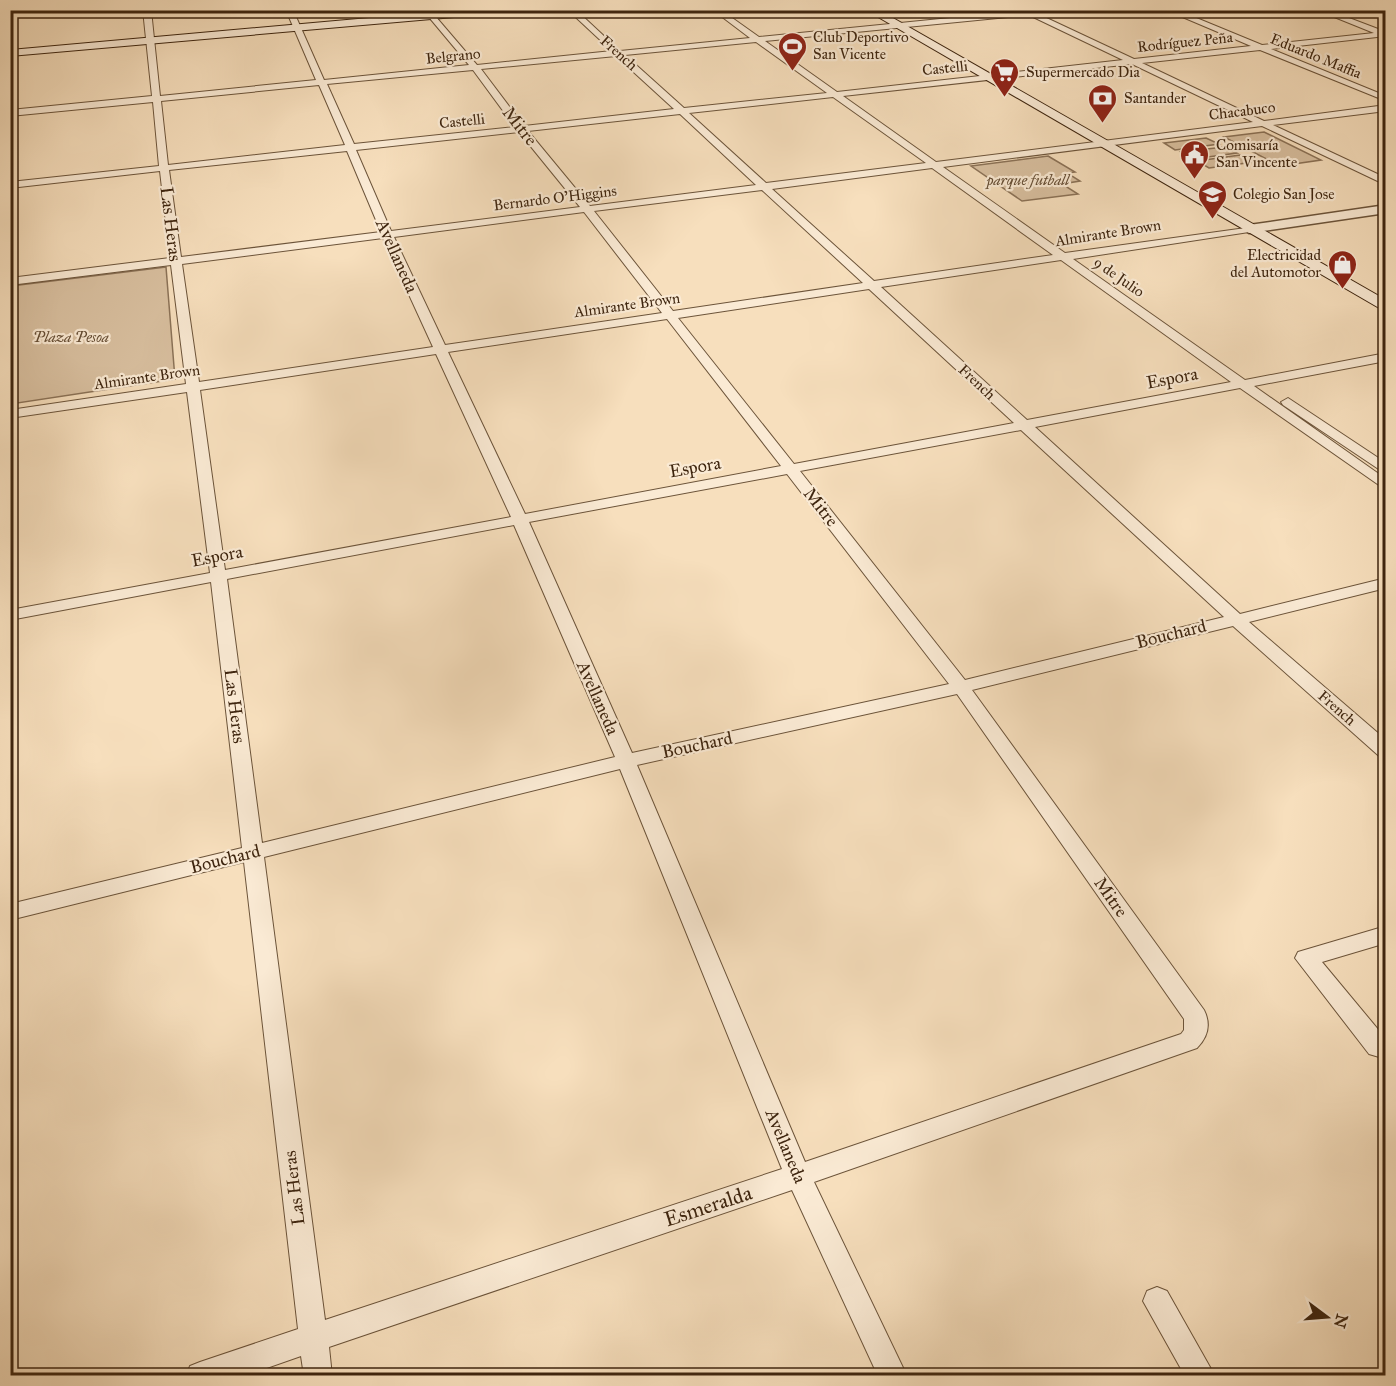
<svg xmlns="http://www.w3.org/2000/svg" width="1396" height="1386" viewBox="0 0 1396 1386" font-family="'IM FELL Great Primer',serif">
<rect width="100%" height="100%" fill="#f7dfbd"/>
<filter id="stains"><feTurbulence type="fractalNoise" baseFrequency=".00333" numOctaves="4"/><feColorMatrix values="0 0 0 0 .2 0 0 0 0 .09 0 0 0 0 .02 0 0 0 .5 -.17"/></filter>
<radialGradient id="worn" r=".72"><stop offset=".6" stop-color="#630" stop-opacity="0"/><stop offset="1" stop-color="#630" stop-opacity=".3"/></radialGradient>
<!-- green -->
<path fill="#d8bf9f" stroke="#8b7257" stroke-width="1.5" d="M1264,132L1321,160L1280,166L1224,137Z
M1206,138L1219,144L1175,150L1164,143Z
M1224,147L1237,153L1193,159L1181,152Z
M1240,155L1254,162L1209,168L1197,161Z
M1048,156L1075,172L1067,173L1080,181L1062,184L1078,194L1022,201L971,166Z
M166,267L175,379L11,404V286Z"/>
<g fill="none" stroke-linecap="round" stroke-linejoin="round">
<defs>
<path id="minor" d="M143,10H151L160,96L316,80L286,10H293L324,80L469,65L423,10H430L477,65L612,51L568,10H576L620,51L750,38L713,10H721L759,37L1030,10H1060L1038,14L1134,59L1251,46L1166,10H1177L1262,45L1374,33L1317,10H1328L1386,32V36L1271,49L1386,96V101L1260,50L1142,63L1264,121L1386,105V111L1273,125L1386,178V185L1262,126L943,167L1065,253L1253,227V231L1249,232L1073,259L1245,380L1386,353V361L1254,386L1386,479V490L1240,388L1035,427L1240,614L1386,578V588L1249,622L1386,740V757L1379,756L1233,626L972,690L1204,1010C1211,1024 1208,1037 1197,1048L814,1182L907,1376H878L792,1190L329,1347L332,1376H304L301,1356L244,1376H186L190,1366L200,1362L298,1329L244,862L10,920V904L242,848L211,582L10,620V610L210,573L187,392L10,418V410L186,384L171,265L10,285V278L170,258L160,171L10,188V182L159,166L153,102L10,116V110L152,96ZM1029,15L1123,60L837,92L765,41ZM756,42L827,93L684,108L625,55ZM616,56L674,109L524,126L481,69ZM1132,64L1253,122L936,162L843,96ZM473,70L515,127L354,144L327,84ZM319,85L345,145L168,165L161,101ZM833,97L926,163L766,183L689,113ZM680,114L756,185L590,206L528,131ZM519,132L580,207L391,231L356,150ZM347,151L381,232L181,257L169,170ZM932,168L1053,255L874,281L772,189ZM762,190L863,283L673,311L594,211ZM584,212L662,313L445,345L394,237ZM383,238L433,347L199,382L182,264ZM1061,260L1231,382L1027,420L881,287ZM869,289L1014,423L794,464L678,318ZM667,319L781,466L525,514L448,352ZM436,354L511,517L225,570L200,390ZM1021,430L1224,617L965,680L800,471ZM787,474L949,684L632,753L529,522ZM514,525L615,757L262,843L227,579ZM957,694L1184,1019V1030L1181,1034L805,1162L637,765ZM620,769L782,1169L325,1320L264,857Z
M1288,398L1386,463V474L1283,405L1281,402Z
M1386,926V943L1322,962L1386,1039V1059L1369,1054L1295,958L1298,952Z
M1157,1287L1167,1291L1215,1376H1185L1143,1301L1147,1291Z"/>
<path id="tertiary" d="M1386,205V213L1249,233L1242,229L1249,225Z"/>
<path id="secondary" d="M459,10H505L500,13L10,56V50Z
M866,10H879L1386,300V312Z"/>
</defs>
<!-- minor casing -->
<use href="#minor" stroke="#6c543a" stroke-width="2"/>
<!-- tertiary casing -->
<use href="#tertiary" stroke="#6c543a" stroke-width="3"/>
<!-- secondary casing -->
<use href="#secondary" stroke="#3e250f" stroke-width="2"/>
<!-- minor -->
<use href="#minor" fill="#faead4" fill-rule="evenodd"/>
<!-- tertiary -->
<use href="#tertiary" fill="#faead4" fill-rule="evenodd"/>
<!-- secondary -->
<use href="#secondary" fill="#faead4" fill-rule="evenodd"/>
</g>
<!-- icons -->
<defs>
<symbol id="stadium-pin" viewBox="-11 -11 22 30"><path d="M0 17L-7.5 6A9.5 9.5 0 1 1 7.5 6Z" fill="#8f2418" stroke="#faead4"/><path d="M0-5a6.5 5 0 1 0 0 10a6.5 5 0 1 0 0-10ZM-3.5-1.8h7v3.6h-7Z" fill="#fff"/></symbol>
<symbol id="supermarket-pin" viewBox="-11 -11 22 30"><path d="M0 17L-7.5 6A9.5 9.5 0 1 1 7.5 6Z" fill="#8f2418" stroke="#faead4"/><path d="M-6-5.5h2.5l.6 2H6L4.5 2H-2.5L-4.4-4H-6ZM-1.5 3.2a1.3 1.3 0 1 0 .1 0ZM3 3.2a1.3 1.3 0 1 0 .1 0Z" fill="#fff"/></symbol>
<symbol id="bank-pin" viewBox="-11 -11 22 30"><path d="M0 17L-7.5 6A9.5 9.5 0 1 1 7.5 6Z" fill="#8f2418" stroke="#faead4"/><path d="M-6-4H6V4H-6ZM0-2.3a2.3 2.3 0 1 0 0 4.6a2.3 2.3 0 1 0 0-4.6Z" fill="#fff"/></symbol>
<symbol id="civic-pin" viewBox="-11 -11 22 30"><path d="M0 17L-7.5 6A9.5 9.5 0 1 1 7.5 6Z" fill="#8f2418" stroke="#faead4"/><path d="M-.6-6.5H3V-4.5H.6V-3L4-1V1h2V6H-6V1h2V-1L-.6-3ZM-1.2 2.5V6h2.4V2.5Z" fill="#fff"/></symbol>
<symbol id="school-pin" viewBox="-11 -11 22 30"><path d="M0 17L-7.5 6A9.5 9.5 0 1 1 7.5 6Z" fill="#8f2418" stroke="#faead4"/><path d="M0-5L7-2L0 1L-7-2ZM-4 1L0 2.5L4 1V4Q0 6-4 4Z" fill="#fff"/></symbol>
<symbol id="shop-pin" viewBox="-11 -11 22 30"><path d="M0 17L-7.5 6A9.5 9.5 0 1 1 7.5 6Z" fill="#8f2418" stroke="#faead4"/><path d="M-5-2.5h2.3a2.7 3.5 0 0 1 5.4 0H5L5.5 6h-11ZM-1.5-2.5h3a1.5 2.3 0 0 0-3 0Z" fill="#fff"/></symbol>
</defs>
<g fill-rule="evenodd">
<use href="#stadium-pin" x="776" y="30" width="33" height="45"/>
<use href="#supermarket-pin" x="988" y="56" width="33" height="45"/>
<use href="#bank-pin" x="1086" y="82" width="33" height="45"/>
<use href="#civic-pin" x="1178" y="138" width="33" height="45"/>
<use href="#school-pin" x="1196" y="178" width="33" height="45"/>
<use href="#shop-pin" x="1326" y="248" width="33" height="45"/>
</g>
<g text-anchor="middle" stroke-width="4.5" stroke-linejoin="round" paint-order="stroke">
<!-- far-poi labels -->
<g font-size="15" fill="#3e250f" stroke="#faead4" text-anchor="start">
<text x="813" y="42">Club Deportivo<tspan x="813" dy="17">San Vicente</tspan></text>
<text x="1026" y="77">Supermercado Dia</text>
<text x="1124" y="103">Santander</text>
<text x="1216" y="150">Comisaría<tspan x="1216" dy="17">San Vincente</tspan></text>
<text x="1233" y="199">Colegio San Jose</text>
<text x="1321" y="260" text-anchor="end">Electricidad<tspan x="1321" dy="17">del Automotor</tspan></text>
</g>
<!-- far-street labels -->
<g font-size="15" fill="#3e250f" stroke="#faead4">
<text transform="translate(1185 42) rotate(-6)" y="5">Rodríguez Peña</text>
<text transform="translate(619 53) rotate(42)" y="5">French</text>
<text transform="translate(453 56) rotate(-6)" y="5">Belgrano</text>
<text transform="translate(1316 56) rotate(22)" y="5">Eduardo Maffia</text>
<text transform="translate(945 68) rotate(-6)" y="5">Castelli</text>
<text transform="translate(1242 111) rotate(-7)" y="5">Chacabuco</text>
<text transform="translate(462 121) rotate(-6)" y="5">Castelli</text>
<text transform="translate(555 198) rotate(-7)" y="5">Bernardo O'Higgins</text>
<text transform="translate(1108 233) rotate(-9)" y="5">Almirante Brown</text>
<text transform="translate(1119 277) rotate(35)" y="5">9 de Julio</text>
<text transform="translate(627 305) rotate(-8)" y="5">Almirante Brown</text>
<text transform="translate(147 377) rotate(-8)" y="5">Almirante Brown</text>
<text transform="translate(977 382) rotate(43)" y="5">French</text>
<text transform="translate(1337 708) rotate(41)" y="5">French</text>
</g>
<!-- far-park labels -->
<g font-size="15" font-style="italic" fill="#644c33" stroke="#faead4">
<text x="1028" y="185">parque futball</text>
<text x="71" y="342">Plaza Pesoa</text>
</g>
<!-- street labels -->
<g font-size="18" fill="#3e250f" stroke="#faead4">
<text transform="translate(520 126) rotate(52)" y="6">Mitre</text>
<text transform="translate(171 224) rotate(83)" y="6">Las Heras</text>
<text transform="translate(397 256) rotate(66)" y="6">Avellaneda</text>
<text transform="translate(1172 378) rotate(-11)" y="6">Espora</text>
<text transform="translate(695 467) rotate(-10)" y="6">Espora</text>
<text transform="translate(821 507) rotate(52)" y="6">Mitre</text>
<text transform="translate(217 556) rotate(-11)" y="6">Espora</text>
<text transform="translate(1171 634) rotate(-14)" y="6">Bouchard</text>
<text transform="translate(598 698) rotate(66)" y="6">Avellaneda</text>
<text transform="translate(235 706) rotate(83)" y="6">Las Heras</text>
<text transform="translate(697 745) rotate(-12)" y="6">Bouchard</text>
<text transform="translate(225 859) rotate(-14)" y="6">Bouchard</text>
<text transform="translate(1111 897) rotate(55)" y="6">Mitre</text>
<text transform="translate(786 1146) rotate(67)" y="6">Avellaneda</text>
<text transform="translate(294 1188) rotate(-97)" y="6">Las Heras</text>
</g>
<!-- near-street labels -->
<g font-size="21" fill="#3e250f" stroke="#faead4">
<text transform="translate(708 1206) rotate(-18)" y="7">Esmeralda</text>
</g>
</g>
<!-- margin -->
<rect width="1396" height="1386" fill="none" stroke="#f7dfbd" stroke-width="36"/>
<rect x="12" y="12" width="1372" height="1362" fill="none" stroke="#3e250f" stroke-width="3"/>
<rect x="18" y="18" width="1360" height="1350" fill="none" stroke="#3e250f" stroke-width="1.5"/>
<!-- north arrow -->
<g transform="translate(1327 1317) rotate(106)" stroke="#faead4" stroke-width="4.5" paint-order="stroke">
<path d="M0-4.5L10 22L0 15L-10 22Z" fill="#3e250f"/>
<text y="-9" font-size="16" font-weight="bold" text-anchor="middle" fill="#3e250f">N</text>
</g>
<rect width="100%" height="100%" filter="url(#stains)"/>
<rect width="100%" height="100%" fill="url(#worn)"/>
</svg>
